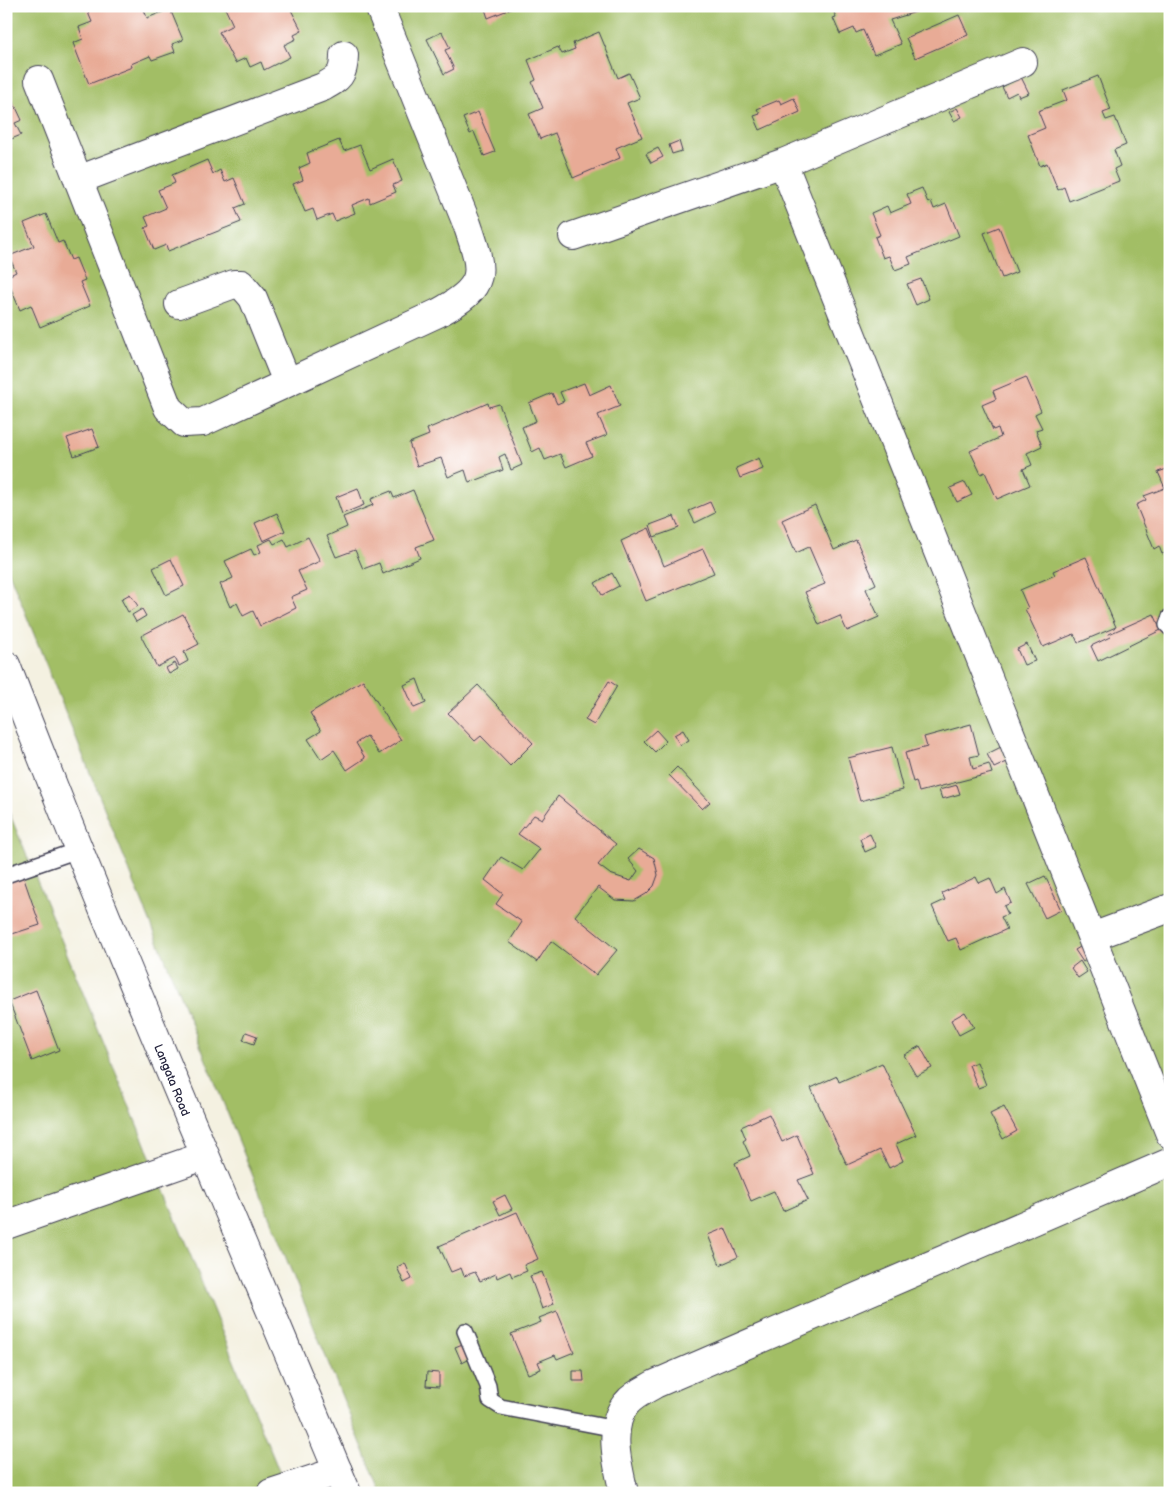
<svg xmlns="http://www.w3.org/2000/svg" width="1176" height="1499" viewBox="0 0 1176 1499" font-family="'Balsamiq Sans',sans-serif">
<rect width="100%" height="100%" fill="#fff"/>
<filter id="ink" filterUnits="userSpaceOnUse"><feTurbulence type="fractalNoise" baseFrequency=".02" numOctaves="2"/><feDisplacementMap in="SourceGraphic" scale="10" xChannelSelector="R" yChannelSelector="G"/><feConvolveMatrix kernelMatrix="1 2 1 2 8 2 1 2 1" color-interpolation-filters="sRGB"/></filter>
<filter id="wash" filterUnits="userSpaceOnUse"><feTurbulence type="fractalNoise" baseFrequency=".0096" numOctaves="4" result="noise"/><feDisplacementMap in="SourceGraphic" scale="20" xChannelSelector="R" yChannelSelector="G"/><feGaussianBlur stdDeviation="1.12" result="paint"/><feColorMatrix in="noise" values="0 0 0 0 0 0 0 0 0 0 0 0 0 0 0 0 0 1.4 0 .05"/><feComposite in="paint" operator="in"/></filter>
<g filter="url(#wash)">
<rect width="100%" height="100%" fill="#f4f1e1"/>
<!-- green -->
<path fill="#a2be65" stroke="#627050" d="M6,6H1170V1493H381L6,565Z
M6,805L288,1493H6Z"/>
<g id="blocks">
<!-- building -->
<path fill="#e8ab96" d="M97,6H125L126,8L143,6L147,18L170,9L183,40L172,44L175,52L152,60L150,56L131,64L132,67L89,84L73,43L83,39L79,27L92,22L87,10Z
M227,6H289L302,31L294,35L296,39L284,45L290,57L264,70L261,62L250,67L246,58L235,63L219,32L233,25L225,8Z
M484,6H518L488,18Z
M831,6H913L916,12L890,20L901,44L874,55L863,30L856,33L854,28L840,34L833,18L836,17Z
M959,15L968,35L915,58L906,38Z
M442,32L450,48L445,50L454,69L444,74L427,39Z
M599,32L618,78L629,73L640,98L627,103L642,137L616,148L620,158L573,178L555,133L540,139L529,114L543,108L532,82L536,80L528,60L558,47L562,54L575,49L573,43Z
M1098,76L1111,110L1103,113L1106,120L1115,117L1126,145L1114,150L1120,166L1114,169L1119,181L1069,201L1064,187L1058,190L1047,163L1040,166L1028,135L1045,128L1038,111L1067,100L1063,90Z
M1021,77L1029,93L1019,97L1017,92L1007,97L1002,87Z
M6,96L10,104L14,103L22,120L15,123L21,135L9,140L12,148L6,150Z
M794,98L800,112L760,130L754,116L760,114L757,109L779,100L781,104Z
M957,108L962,117L954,121L949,112Z
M478,112L495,152L484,156L474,132L470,134L463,118Z
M339,140L344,151L360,145L370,169L393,159L402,181L393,185L396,192L370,203L369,198L352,205L355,213L335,221L332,214L317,220L313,209L305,212L293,184L303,180L299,168L310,163L307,153Z
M679,141L682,151L672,154L669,145Z
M658,148L663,157L651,163L646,154Z
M207,160L213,174L220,170L225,182L234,178L245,204L235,208L241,222L168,251L166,245L154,250L145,228L149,226L145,217L166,208L158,190L175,183L172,175Z
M922,188L928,203L931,201L934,209L946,204L959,236L908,257L911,264L895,270L889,256L883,258L875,237L880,235L871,213L887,206L890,213L911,204L907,194Z
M46,214L58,243L63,241L71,260L76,258L85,280L80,282L90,306L40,327L31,305L20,310L6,277L16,272L9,256L34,246L24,223Z
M999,227L1017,272L1002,278L984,233Z
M921,279L929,299L916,305L907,284Z
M1026,377L1041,411L1035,414L1042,428L1036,430L1042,446L1027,453L1032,465L1023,469L1030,485L997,499L985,472L981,474L970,451L1001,437L998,428L993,430L982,405L996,399L993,391Z
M584,383L589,395L611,385L620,406L598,415L607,435L586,443L592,456L566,467L560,454L545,460L540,448L532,452L522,427L536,421L529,403L552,393L557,404L564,401L560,392Z
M488,403L489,407L499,404L522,465L511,470L505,454L499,457L503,470L469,483L465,470L448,477L441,458L417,466L409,443L429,435L427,429Z
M92,429L99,447L74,456L67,438Z
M759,458L763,469L740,478L736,468Z
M1170,468V551L1162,554L1159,546L1154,549L1136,505L1146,500L1144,496L1165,488L1158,472Z
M965,482L972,495L957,502L950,488Z
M358,488L364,505L342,514L336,497Z
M413,490L434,540L416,547L420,558L383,574L379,563L363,569L355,550L336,557L327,536L347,527L343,517L373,505L371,499L391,491L394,498Z
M710,502L715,513L695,523L689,511Z
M815,505L834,550L856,540L876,584L866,589L879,617L847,631L840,616L819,625L805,592L825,584L809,547L796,553L782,520Z
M277,513L285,531L263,541L255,523Z
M674,516L679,528L654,537L650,525Z
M649,528L664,566L703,549L714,573L646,601L621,541Z
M308,537L320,561L298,571L307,590L291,597L296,608L260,626L253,611L243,616L237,603L230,607L220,584L233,578L225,561L251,549L254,555L261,552L258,545L271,539L274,544L284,539L288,547Z
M1086,557L1116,627L1078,643L1074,634L1043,647L1025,609L1028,608L1020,590L1055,575L1053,571Z
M171,559L184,586L166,595L153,568Z
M612,573L619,586L602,595L595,583Z
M130,594L138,606L128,612L121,599Z
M142,609L146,616L136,622L132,615Z
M183,614L199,644L184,652L188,661L179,666L175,658L157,667L141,636Z
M1154,614L1161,630L1098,661L1091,646L1110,637L1109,634Z
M1027,644L1035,661L1024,665L1017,649Z
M175,663L178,669L169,674L166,668Z
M417,679L426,703L414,708L404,685Z
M363,680L401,740L379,754L367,736L356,743L365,758L347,770L334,750L321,759L308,739L321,731L310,713Z
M609,681L617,686L594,725L585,720Z
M478,685L533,743L510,766L481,736L475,741L448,713Z
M971,724L979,755L970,757L973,769L989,764L992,773L919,792L916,781L913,782L905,753L927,747L924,737Z
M656,730L666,741L655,752L644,741Z
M683,730L689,740L680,745L674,735Z
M892,747L903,790L860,801L848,758Z
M1001,747L1007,762L994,768L987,754Z
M677,767L710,802L702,809L669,775Z
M957,785L960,794L942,799L939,790Z
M558,796L616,844L598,865L610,874L631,881L638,871L628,859L639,849L654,858L658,875L654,886L646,894L634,901L615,900L598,887L575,916L617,950L596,975L551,941L537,962L509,942L522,922L496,904L503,894L485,880L501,857L523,870L540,849L518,834L534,815L542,819Z
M870,834L876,847L865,852L860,839Z
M23,876L40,925L6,936V881Z
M1045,876L1061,910L1045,918L1028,884Z
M976,877L979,883L990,878L997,894L1005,889L1011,903L1004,906L1008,914L1001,917L1007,929L961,950L956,938L948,941L932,906L945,900L942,893Z
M1085,944L1092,956L1083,962L1075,950Z
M1080,961L1087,972L1078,978L1071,968Z
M36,990L59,1050L32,1061L9,1001Z
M965,1012L974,1027L959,1035L951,1020Z
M246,1032L257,1036L254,1044L243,1040Z
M920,1046L932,1068L916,1076L904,1055Z
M977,1062L986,1085L978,1088L969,1065Z
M882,1063L916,1135L896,1144L903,1161L889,1168L880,1150L847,1165L811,1088L837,1076L839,1082Z
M1004,1107L1017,1131L1003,1139L990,1114Z
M769,1114L782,1142L797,1135L814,1174L798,1180L808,1200L783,1211L774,1191L751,1201L735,1163L750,1156L743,1141L746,1139L741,1127Z
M505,1195L512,1209L500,1215L493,1201Z
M517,1212L538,1259L524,1265L527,1271L512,1277L510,1272L497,1278L496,1274L480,1281L475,1272L464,1276L461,1268L451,1272L439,1246Z
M725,1228L738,1257L720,1265L708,1235Z
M405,1263L412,1279L404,1283L397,1267Z
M542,1272L554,1304L542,1309L530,1276Z
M557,1311L574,1352L557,1359L555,1355L538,1362L541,1369L528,1374L511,1334L541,1322L539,1318Z
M465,1343L472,1358L462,1363L455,1347Z
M573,1371H583L584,1381H573Z
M427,1372L439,1373V1387L426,1386Z"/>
</g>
</g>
<g filter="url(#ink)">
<use href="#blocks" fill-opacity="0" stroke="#424154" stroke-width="1"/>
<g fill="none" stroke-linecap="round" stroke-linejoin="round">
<defs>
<path id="service" d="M1170,617L1167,625L1170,628
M6,875L78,850
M465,1331L488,1386L490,1400L501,1407L616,1429"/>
<path id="minor" d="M39,80L168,408L184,423L203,422L438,313C488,286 484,273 467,224L379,6
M783,163L1170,1134
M78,180L323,87C339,78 344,75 344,55
M573,236L783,163L1023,62
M179,304L234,284H241L253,298L287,382
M1092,937L1170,908
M6,1225L204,1156
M271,1493L338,1471
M624,1493C618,1467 607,1427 626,1404C633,1395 645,1390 655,1384L1170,1162"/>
<path id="secondary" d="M6,665C113,943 232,1217 347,1493"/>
</defs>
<!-- service casing -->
<use href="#service" stroke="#424154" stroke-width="18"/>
<!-- minor casing -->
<use href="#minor" stroke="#424154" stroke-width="30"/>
<!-- secondary casing -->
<use href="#secondary" stroke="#424154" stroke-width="30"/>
<!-- service -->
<use href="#service" stroke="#fff" stroke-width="15"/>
<!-- minor -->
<use href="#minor" stroke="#fff" stroke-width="28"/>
<!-- secondary -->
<use href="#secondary" stroke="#fff" stroke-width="28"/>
</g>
</g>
<g text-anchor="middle" stroke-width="4.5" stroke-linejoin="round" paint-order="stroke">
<!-- street labels -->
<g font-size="12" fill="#22223b" stroke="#fff">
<text transform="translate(172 1080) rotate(68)" y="4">Langata Road</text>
</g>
</g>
<!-- margin -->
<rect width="1176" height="1499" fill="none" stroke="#fff" stroke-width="25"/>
</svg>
